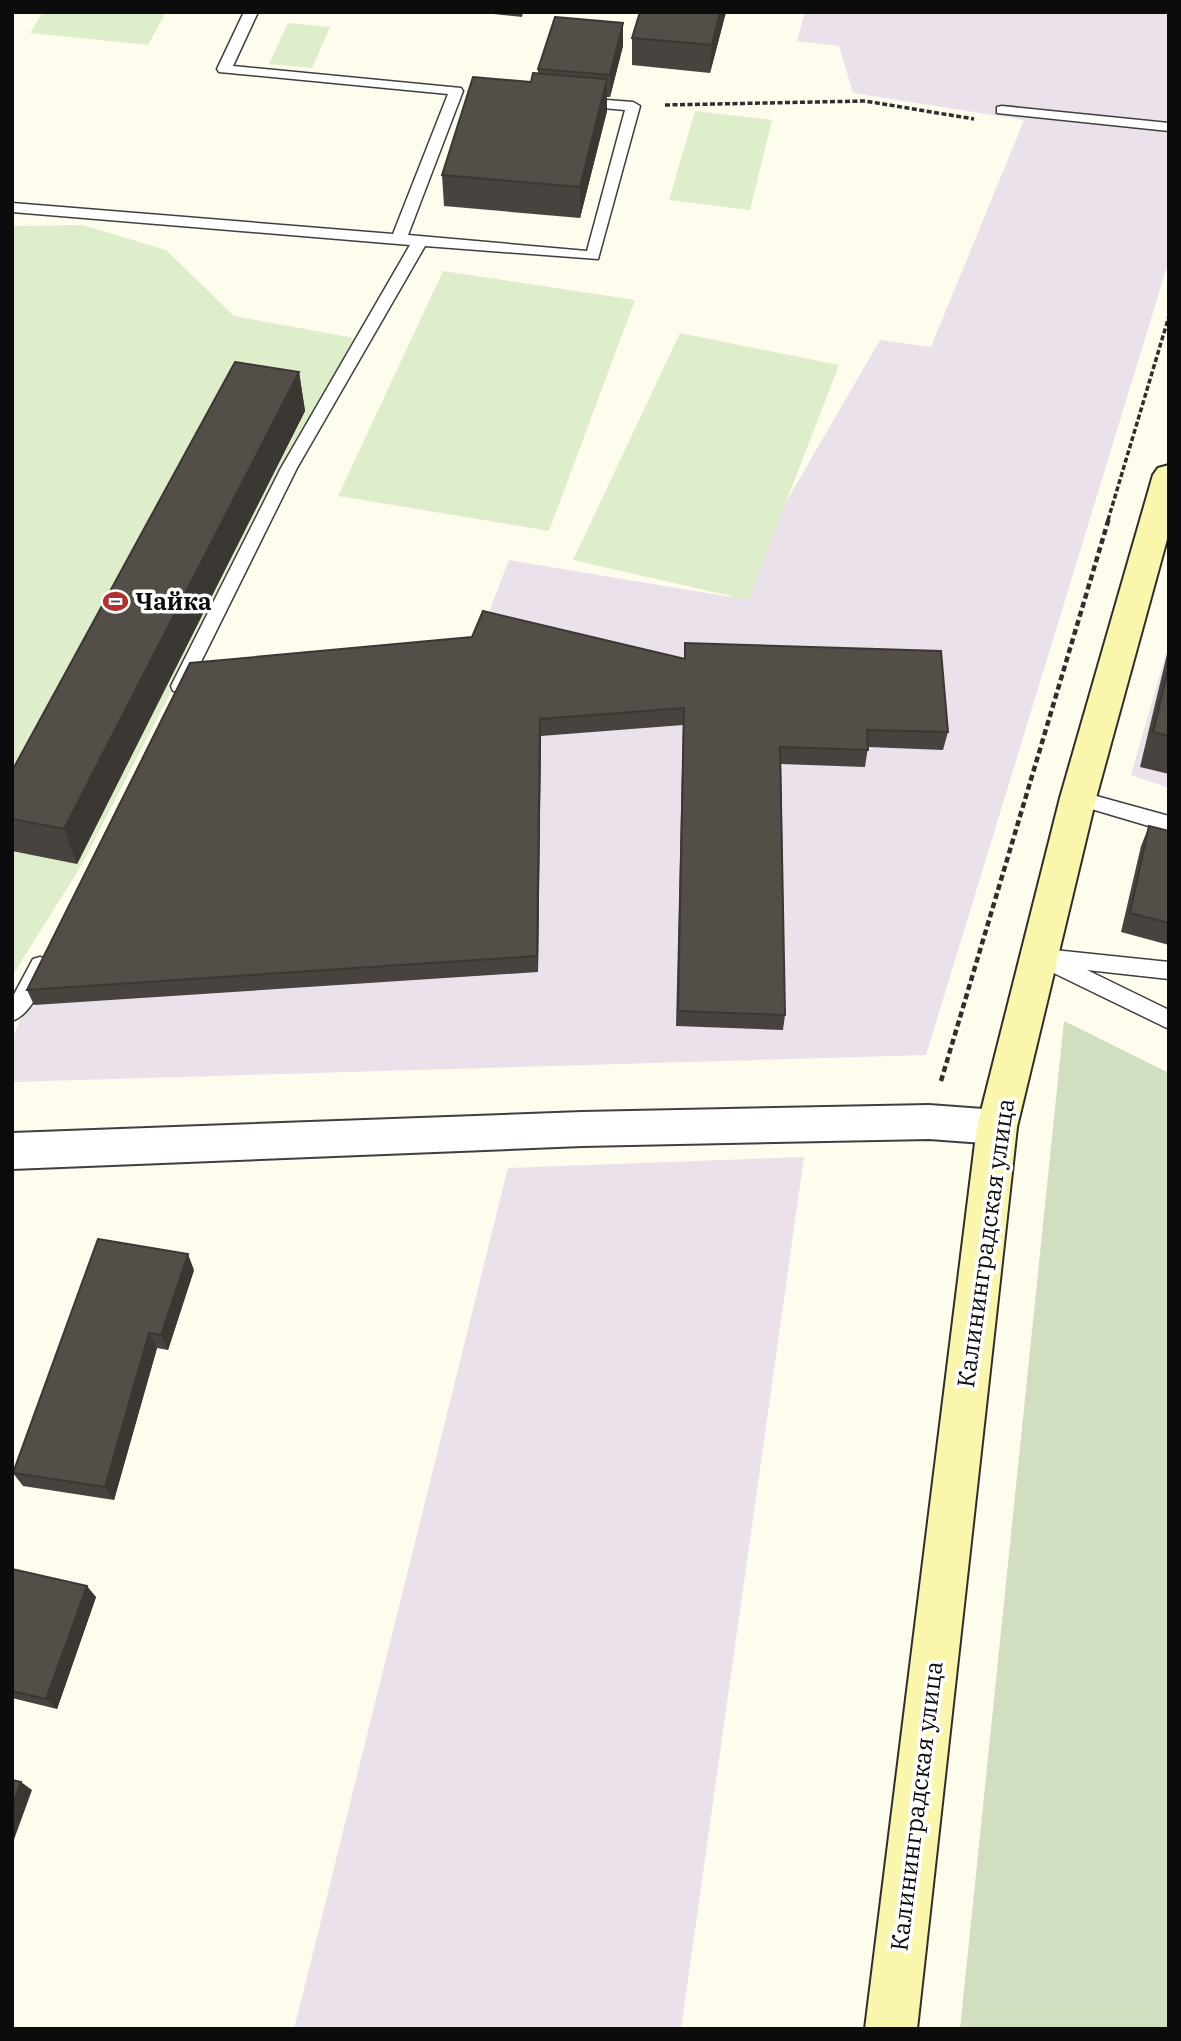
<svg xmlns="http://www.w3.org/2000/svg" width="1181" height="2041" viewBox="0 0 1181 2041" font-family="'IBM Plex Serif',serif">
<rect width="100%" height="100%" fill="#fefced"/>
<!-- industrial -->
<path fill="#eae1eb" d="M805,12H1169V260L926,1055L12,1082V1039L26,1006L472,655L509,560L731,597L880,340L931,347L1024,120L853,93L839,46L797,41Z
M1169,643V788L1131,775Z
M804,1157L681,2029H294L508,1168Z"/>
<!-- cemetery -->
<path fill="#d2dec0" d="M1064,1021L1169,1073V2029H960Z"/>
<!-- pitch -->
<path fill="#dfeeca" d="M43,12H166L148,45L30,33Z
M288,23L330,27L312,68L269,64Z
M695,111L772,120L750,210L669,200Z
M83,225L166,250L234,316L354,338L81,866L12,976V226Z
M443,271L635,300L549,531L338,496Z
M680,333L839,365L748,600L573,560Z"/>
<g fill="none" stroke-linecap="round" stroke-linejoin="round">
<defs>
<path id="lane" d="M244,12H258L233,66L461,88L463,91L408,235L587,251L625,110L580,106L573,102L580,98L633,102L640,106L598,259L425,246L297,468L189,686L187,691H173L171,686L281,468L410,245L12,212V203L393,234L448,94L219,72L217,69Z
M1002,106L1169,123V131L997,113V107Z
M1078,791L1169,816V832L1071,803L1068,798L1071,793Z
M1038,948L1048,952L1054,950L1169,962V979L1087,970L1169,1010V1029L1031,962L1028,956L1031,950Z
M40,957L47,959L50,965C41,984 34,1013 12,1021V998L33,959Z"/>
<path id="street" d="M929,1105L997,1110L1011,1115L1017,1127L1011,1139L997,1144L929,1139L582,1146L12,1169V1133L582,1112Z"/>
<path id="secondary" d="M1169,465V532L1096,798L1017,1127L917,2029H865L977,1127L1060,798L1153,475L1158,468Z"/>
</defs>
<!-- lane casing -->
<use href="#lane" stroke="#3f3f3f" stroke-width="3"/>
<!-- street casing -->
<use href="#street" stroke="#3f3f3f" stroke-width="4"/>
<!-- secondary casing -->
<use href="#secondary" stroke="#2e2e2e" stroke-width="4"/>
<!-- path-far1 -->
<path stroke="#2e2e2e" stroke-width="3.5" stroke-dasharray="5 2.5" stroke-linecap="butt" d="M665,105L865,101L974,119
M1108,520L1169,316"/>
<!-- path -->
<path stroke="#2e2e2e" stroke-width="4.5" stroke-dasharray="6 3.5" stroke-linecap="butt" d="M941,1081L1109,518"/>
<!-- lane -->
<use href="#lane" fill="#fff" fill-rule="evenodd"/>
<!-- street -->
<use href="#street" fill="#fff" fill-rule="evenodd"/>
<!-- secondary -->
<use href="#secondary" fill="#faf6ac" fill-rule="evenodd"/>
</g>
<!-- wall -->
<path fill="#48433f" d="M474,12H523L522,17Z
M640,12H726L710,73L632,65V38Z
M623,46L610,97H607V111L580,218L444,206L442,175L538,74V69Z
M299,372L305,411L77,864L12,851V771Z
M472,637L684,659L685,643L948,732L943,750L868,747L865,767L781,764L785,1015L783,1030L676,1026L683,725L541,736L538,972L34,1005L27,990Z
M1169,646V774L1140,767Z
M1149,826L1169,831V945L1121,932L1141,846Z
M194,1270L168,1350L157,1348L114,1500L23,1486L13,1473Z
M12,1569L96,1597L57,1709L12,1698Z"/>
<!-- shaded-wall -->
<path fill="#3b3733" d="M720,12H726L710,73L712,45Z
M623,23V46L610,97V75Z
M607,79V111L580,218V187Z
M299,372L305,411L77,864L64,829Z
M540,719L541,736L538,972L537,956Z
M188,1254L194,1270L168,1350L161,1335Z
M149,1333L157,1348L114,1500L105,1487Z
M87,1586L96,1597L57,1709L46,1699Z
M21,1782L32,1790L12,1845V1806Z"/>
<!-- building -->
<path fill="#544e49" stroke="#3b3733" stroke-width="2" d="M640,12H720L712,45L632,38Z
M555,17L623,23L610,75L538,69Z
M533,73L607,79L580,187L442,175L473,77L531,82Z
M235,362L299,372L64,829L12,819V771Z
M483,611L685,659V643L941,651L948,732L867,730L868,750L780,747L785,1015L678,1011L684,708L540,719L537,956L27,990L190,663L472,637Z
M1169,665V736L1153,732Z
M1149,826L1169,831V923L1130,913Z
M98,1239L188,1254L161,1335L149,1333L105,1487L13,1473Z
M12,1569L87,1586L46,1699L12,1691Z
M12,1780L21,1782L12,1806Z"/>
<!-- icons -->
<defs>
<symbol id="stadium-bare" viewBox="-9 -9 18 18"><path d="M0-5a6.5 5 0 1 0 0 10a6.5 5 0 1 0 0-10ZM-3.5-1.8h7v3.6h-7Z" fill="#b3302e" stroke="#fff" stroke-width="2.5" paint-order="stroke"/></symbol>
</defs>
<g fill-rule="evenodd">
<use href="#stadium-bare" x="98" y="584" width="35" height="35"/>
</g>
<g text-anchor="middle" stroke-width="7" stroke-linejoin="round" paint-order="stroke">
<!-- poi labels -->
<g font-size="24" font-weight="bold" fill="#0c0c0c" stroke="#fff" text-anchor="start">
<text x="135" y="610">Чайка</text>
</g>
<!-- street labels -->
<g font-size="24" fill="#0c0c0c" stroke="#fff">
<text transform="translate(986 1243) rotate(-82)" y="8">Калининградская улица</text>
<text transform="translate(917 1806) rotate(-83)" y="8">Калининградская улица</text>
</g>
</g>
<!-- border -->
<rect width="1181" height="2041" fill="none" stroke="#0c0c0c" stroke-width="28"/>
</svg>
